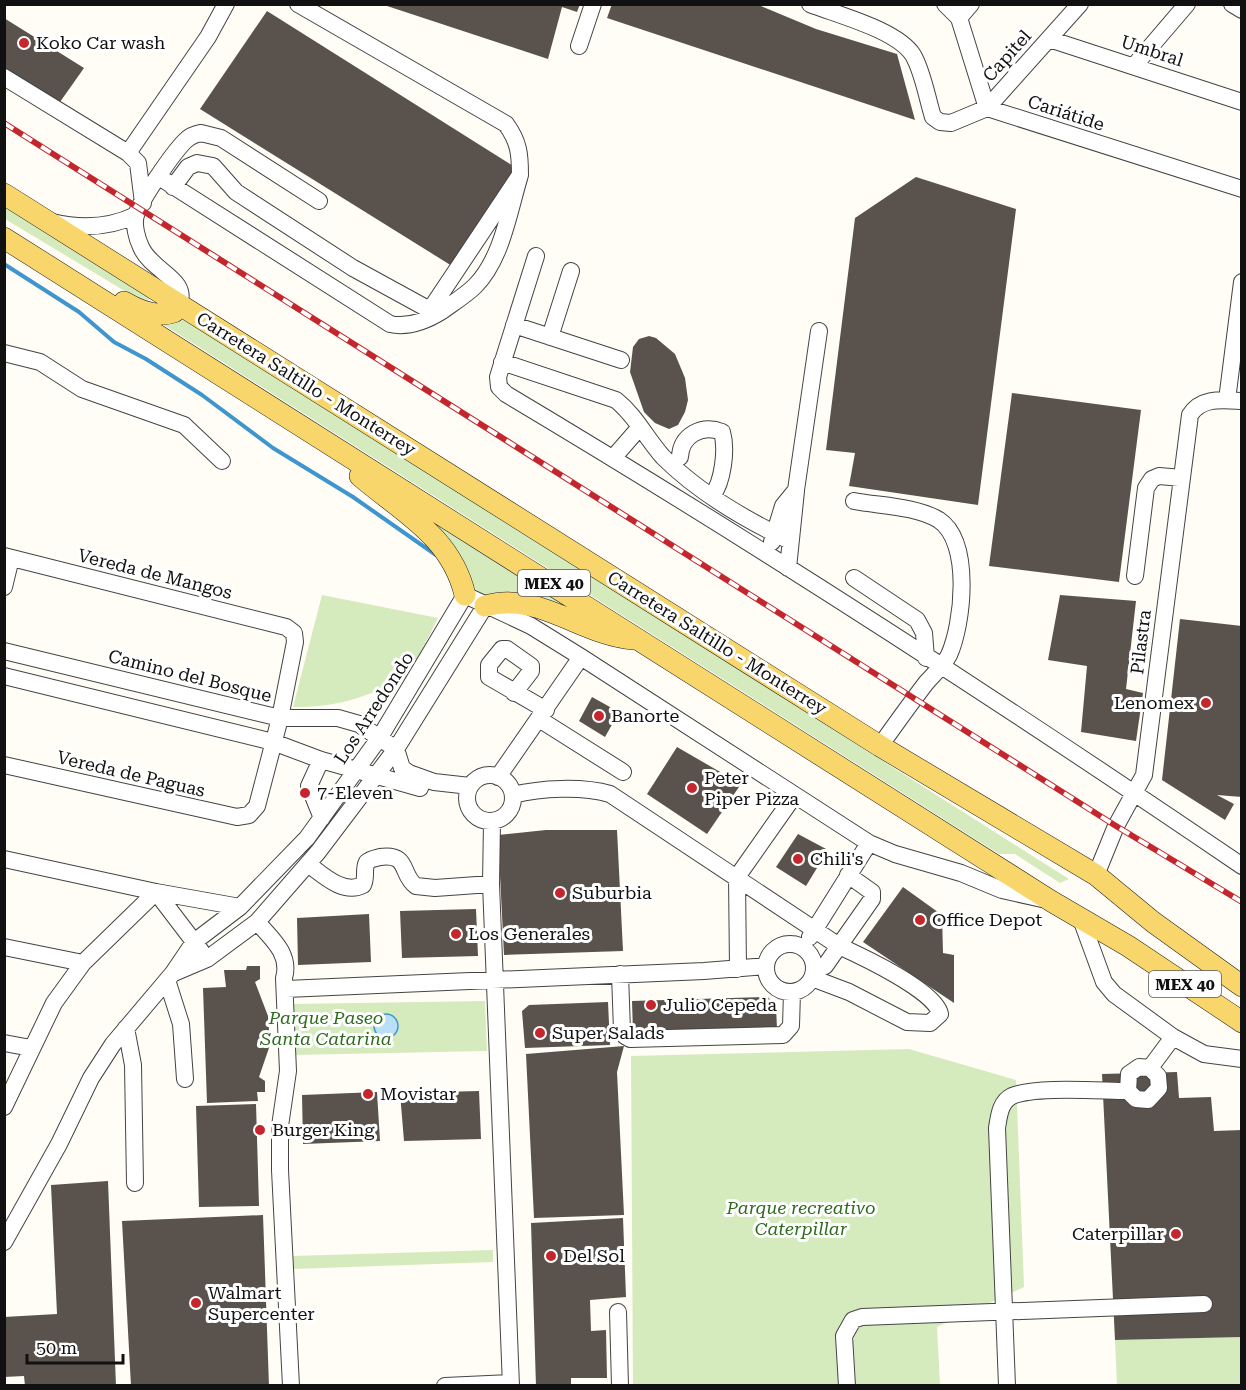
<svg xmlns="http://www.w3.org/2000/svg" width="1246" height="1390" viewBox="0 0 1246 1390" font-family="'Roboto Serif',serif">
<rect width="100%" height="100%" fill="#fffdf5"/>
<!-- green -->
<path fill="#d5ebbd" d="M4,204L149,296V300L138,299L5,219Z
M182,317L1069,879L1060,883L1015,854H999L161,323L170,324Z
M383,487L589,622L488,598L471,586Z
M322,595L438,618L407,679C365,696 339,708 293,707Z
M485,1001L487,1051L293,1055L292,1004Z
M909,1049L1016,1080L1024,1287L937,1327L940,1385H633L631,1056Z
M493,1250V1262L292,1269V1256Z
M1241,1337V1385H1117L1115,1340Z"/>
<!-- water -->
<path fill="#b9e0f7" stroke="#3f96cf" stroke-width="1.5" d="M374 1026a12 12 0 1 1 24 0a12 12 0 1 1-24 0Z"/>
<g fill="none" stroke-linecap="round" stroke-linejoin="round">
<!-- stream -->
<path stroke="#3f96cf" stroke-width="4" d="M4,264L79,312L114,342L146,359L202,395L273,448L353,497L436,555"/>
</g>
<!-- building -->
<path fill="#5a524d" d="M381,4H580L577,12L562,7L548,59Z
M612,4H756L816,29L897,54L915,120L607,18Z
M267,11L518,169L452,266L200,109Z
M4,18L84,68L60,102L4,68Z
M916,177L1016,209L978,505L849,486L855,453L826,450L855,218Z
M649,336L656,338L675,354L685,378L688,400L685,412L678,425L669,429L655,423L644,412L630,372L633,347L639,339Z
M1012,393L1141,410L1119,582L989,566Z
M1060,595L1136,601L1126,689L1143,693L1136,741L1081,732L1087,666L1048,660Z
M1180,619L1242,626V797L1217,795L1234,804L1225,820L1162,780Z
M592,697L619,712L605,737L579,721Z
M677,747L741,784L707,834L647,794Z
M546,830H617L623,951L504,955L498,835Z
M798,834L828,850L806,886L776,867Z
M903,887L942,915L943,953L954,955V1003L863,942Z
M476,909L478,956L402,958L400,911Z
M369,914L371,962L298,965L297,918Z
M247,966H260V979L255,982L268,1016L270,1045L259,1077L265,1081V1092H257L258,1101L207,1103L203,988L226,987L224,970H246Z
M768,997L776,1006L777,1029L633,1033L632,1001Z
M608,1002L610,1045L525,1048L522,1011L529,1005Z
M624,1046L617,1072L624,1215L534,1218L526,1054Z
M1177,1072L1179,1098L1211,1097L1214,1131L1242,1130V1337L1115,1340L1102,1074Z
M479,1091L481,1139L404,1141L400,1093Z
M377,1092L380,1141L303,1144L302,1095Z
M256,1104L259,1206L199,1207L196,1106Z
M108,1181L116,1386H25L24,1376L4,1377V1317L57,1314L51,1185Z
M263,1215L269,1386H131L122,1221Z
M623,1218L626,1297L590,1300L591,1331L606,1330L607,1378H571V1386H536L531,1223Z"/>
<g fill="none" stroke-linecap="round" stroke-linejoin="round">
<defs>
<path id="minor" d="M298,4L506,124C519,142 520,154 520,175L430,310
M810,4C838,15 897,30 913,55C923,72 927,98 933,117L940,122L951,123L987,108L1080,4
M945,4L959,18L987,108L1242,189
M1232,4L1242,10
M959,18L971,4
M1049,39L1242,102
M579,46L593,4
M1134,66L1187,4
M4,77L128,153L138,163L143,203
M128,153L208,37L226,4
M159,177L390,324C408,328 426,321 442,311C453,303 466,295 475,286C502,259 509,211 520,175
M173,187L188,167L197,163L213,166L236,192L353,268L437,314
M52,222C81,229 109,228 136,215
M536,256L498,377L499,387L506,394C756,543 1001,702 1242,866
M179,304C189,279 151,271 141,247C137,239 133,224 136,215C141,199 173,153 185,141C190,136 195,134 201,133L221,138L319,201
M514,325L621,360
M550,337L571,271
M4,353L40,362L82,389L184,425L222,461
M502,362L616,400C636,416 646,438 663,457C698,492 746,520 790,541
M1227,400L1242,282
M680,457C681,435 702,424 722,432C727,449 723,482 712,496
M613,458L640,427
M854,501C880,506 916,506 939,520C972,542 963,624 949,655C944,665 933,675 926,683C910,704 895,725 880,746
M772,542L783,506L796,490L819,331
M4,556L286,627L294,633L295,642L280,718L257,806L249,815L237,817L4,765
M788,568L796,491
M1135,576L1146,488L1152,479L1159,476L1182,478
M854,578L917,620L924,633L926,658
M4,587L11,558
M4,651L280,718H338L359,724L396,749L402,768L409,773L434,782L470,786
M4,676L273,742L321,760L420,788
M514,693L531,671V666L507,649H502L489,665V677L546,710
M539,719L623,772
M321,760L309,786L322,818
M467 798a23 23 0 1 1 46 0a23 23 0 1 1-46 0Z
M498,777L581,657
M513,795C541,788 582,786 610,794L839,946L825,966L814,970
M492,821L491,884L511,1386
M4,859L156,892L240,907
M308,864C323,875 343,895 363,885C367,878 363,869 367,862C370,859 376,858 380,857C410,853 400,875 416,886L435,888L491,884
M1096,875L1116,826L1144,775L1190,415C1201,397 1222,400 1242,401
M156,892L201,951
M1081,919L1104,982L1114,994L1173,1037L1204,1054L1242,1059
M257,922C271,938 291,954 284,978L288,1071L280,1126V1170L291,1386
M810,937L869,843
M766 968a24 24 0 1 1 48 0a24 24 0 1 1-48 0Z
M4,947L83,963
M738,969L737,877L794,796
M174,973L207,959L257,922L318,852L396,749L485,606
M620,974L622,1031L625,1036L630,1039L783,1035L791,1026L792,992
M812,978L849,992L907,1022L930,1023L940,1014C936,991 861,956 839,946L872,899V892L848,875
M167,980L181,1024L185,1079
M286,989L704,971L766,966
M126,1028L133,1065L135,1183
M4,1043L31,1048
M1150,1068L1173,1037
M4,1107L54,1003L83,963L156,892
M4,1242L59,1144L91,1078L113,1044L173,973L194,942L240,907L307,838L380,737L465,595L531,626L581,657L869,843L895,854L961,873L1002,890L1042,899
M618,1312L620,1386
M445,1386L511,1383
M847,1386L844,1336L853,1320L862,1317L1204,1304
M1007,1386L997,1128C999,1116 1000,1102 1012,1096C1034,1086 1101,1091 1128,1091L1136,1099L1148,1100L1159,1088L1158,1076L1150,1068L1139,1067L1129,1074L1128,1091"/>
<path id="major" d="M4,194L880,746L1096,875L1153,922L1242,986
M4,238L1051,901L1128,946L1242,1022
M124,302C139,311 157,318 174,312L179,304
M360,476C403,513 451,536 465,595
M485,606C537,590 583,636 634,639"/>
</defs>
<!-- minor casing -->
<use href="#minor" stroke="#444" stroke-width="18"/>
<!-- major casing -->
<use href="#major" stroke="#222" stroke-width="22"/>
<!-- minor -->
<use href="#minor" stroke="#fff" stroke-width="16"/>
<!-- major -->
<use href="#major" stroke="#f9d66b" stroke-width="21"/>
<defs>
<path id="rail" d="M4,123L1116,826L1242,902"/>
</defs>
<!-- rail casing -->
<use href="#rail" stroke="#c4262e" stroke-width="6"/>
<!-- rail -->
<use href="#rail" stroke="#fff" stroke-width="4" stroke-dasharray="11" stroke-linecap="butt"/>
</g>
<!-- markers -->
<g fill="#c4262e" stroke="#fff" stroke-width="2">
<circle cx="24" cy="43" r="6"/>
<circle cx="1206" cy="703" r="6"/>
<circle cx="599" cy="716" r="6"/>
<circle cx="692" cy="788" r="6"/>
<circle cx="305" cy="793" r="6"/>
<circle cx="798" cy="859" r="6"/>
<circle cx="560" cy="893" r="6"/>
<circle cx="920" cy="920" r="6"/>
<circle cx="456" cy="934" r="6"/>
<circle cx="651" cy="1005" r="6"/>
<circle cx="540" cy="1033" r="6"/>
<circle cx="368" cy="1094" r="6"/>
<circle cx="260" cy="1130" r="6"/>
<circle cx="1176" cy="1234" r="6"/>
<circle cx="551" cy="1256" r="6"/>
<circle cx="196" cy="1303" r="6"/>
</g>
<g text-anchor="middle" stroke-width="6" stroke-linejoin="round" paint-order="stroke">
<!-- shield labels -->
<g fill="#fff" stroke="#585858" stroke-width="1.5">
<rect x="518" y="570" width="72" height="26" rx="4.5"/>
<rect x="1149" y="971" width="72" height="26" rx="4.5"/>
</g>
<g font-size="16" font-weight="bold" fill="#111">
<text x="554" y="589">MEX 40</text>
<text x="1185" y="990">MEX 40</text>
</g>
<!-- poi labels -->
<g font-size="18" fill="#111" stroke="#fff" text-anchor="start">
<text x="36" y="49">Koko Car wash</text>
<text x="1194" y="709" text-anchor="end">Lenomex</text>
<text x="611" y="722">Banorte</text>
<text x="704" y="784">Peter<tspan x="704" dy="21">Piper Pizza</tspan></text>
<text x="317" y="799">7-Eleven</text>
<text x="810" y="865">Chili's</text>
<text x="572" y="899">Suburbia</text>
<text x="932" y="926">Office Depot</text>
<text x="468" y="940">Los Generales</text>
<text x="663" y="1011">Julio Cepeda</text>
<text x="552" y="1039">Super Salads</text>
<text x="380" y="1100">Movistar</text>
<text x="272" y="1136">Burger King</text>
<text x="1164" y="1240" text-anchor="end">Caterpillar</text>
<text x="563" y="1262">Del Sol</text>
<text x="208" y="1299">Walmart<tspan x="208" dy="21">Supercenter</tspan></text>
</g>
<!-- street labels -->
<g font-size="18" fill="#111" stroke="#fff">
<text transform="translate(1152 51) rotate(18)" y="6">Umbral</text>
<text transform="translate(1007 56) rotate(-48)" y="6">Capitel</text>
<text transform="translate(1066 113) rotate(18)" y="6">Cariátide</text>
<text transform="translate(306 384) rotate(32)" y="6">Carretera Saltillo - Monterrey</text>
<text transform="translate(155 574) rotate(14)" y="6">Vereda de Mangos</text>
<text transform="translate(1141 642) rotate(-83)" y="6">Pilastra</text>
<text transform="translate(717 643) rotate(32)" y="6">Carretera Saltillo - Monterrey</text>
<text transform="translate(190 676) rotate(14)" y="6">Camino del Bosque</text>
<text transform="translate(374 708) rotate(-57)" y="6">Los Arredondo</text>
<text transform="translate(131 774) rotate(13)" y="6">Vereda de Paguas</text>
</g>
<!-- park labels -->
<g font-size="18" font-style="italic" fill="#2f6b1f" stroke="#fff">
<text x="326" y="1024">Parque Paseo<tspan x="326" dy="21">Santa Catarina</tspan></text>
<text x="801" y="1214">Parque recreativo<tspan x="801" dy="21">Caterpillar</tspan></text>
</g>
</g>
<!-- border -->
<rect width="1246" height="1390" fill="none" stroke="#111111" stroke-width="12"/>
<!-- scale -->
<path d="M27 1354v9h96v-9" fill="none" stroke="#111111" stroke-width="3"/>
<text x="36" y="1354" font-size="18" fill="#111111" stroke="#ffffff" stroke-width="4.5" paint-order="stroke">50 m</text>
</svg>
